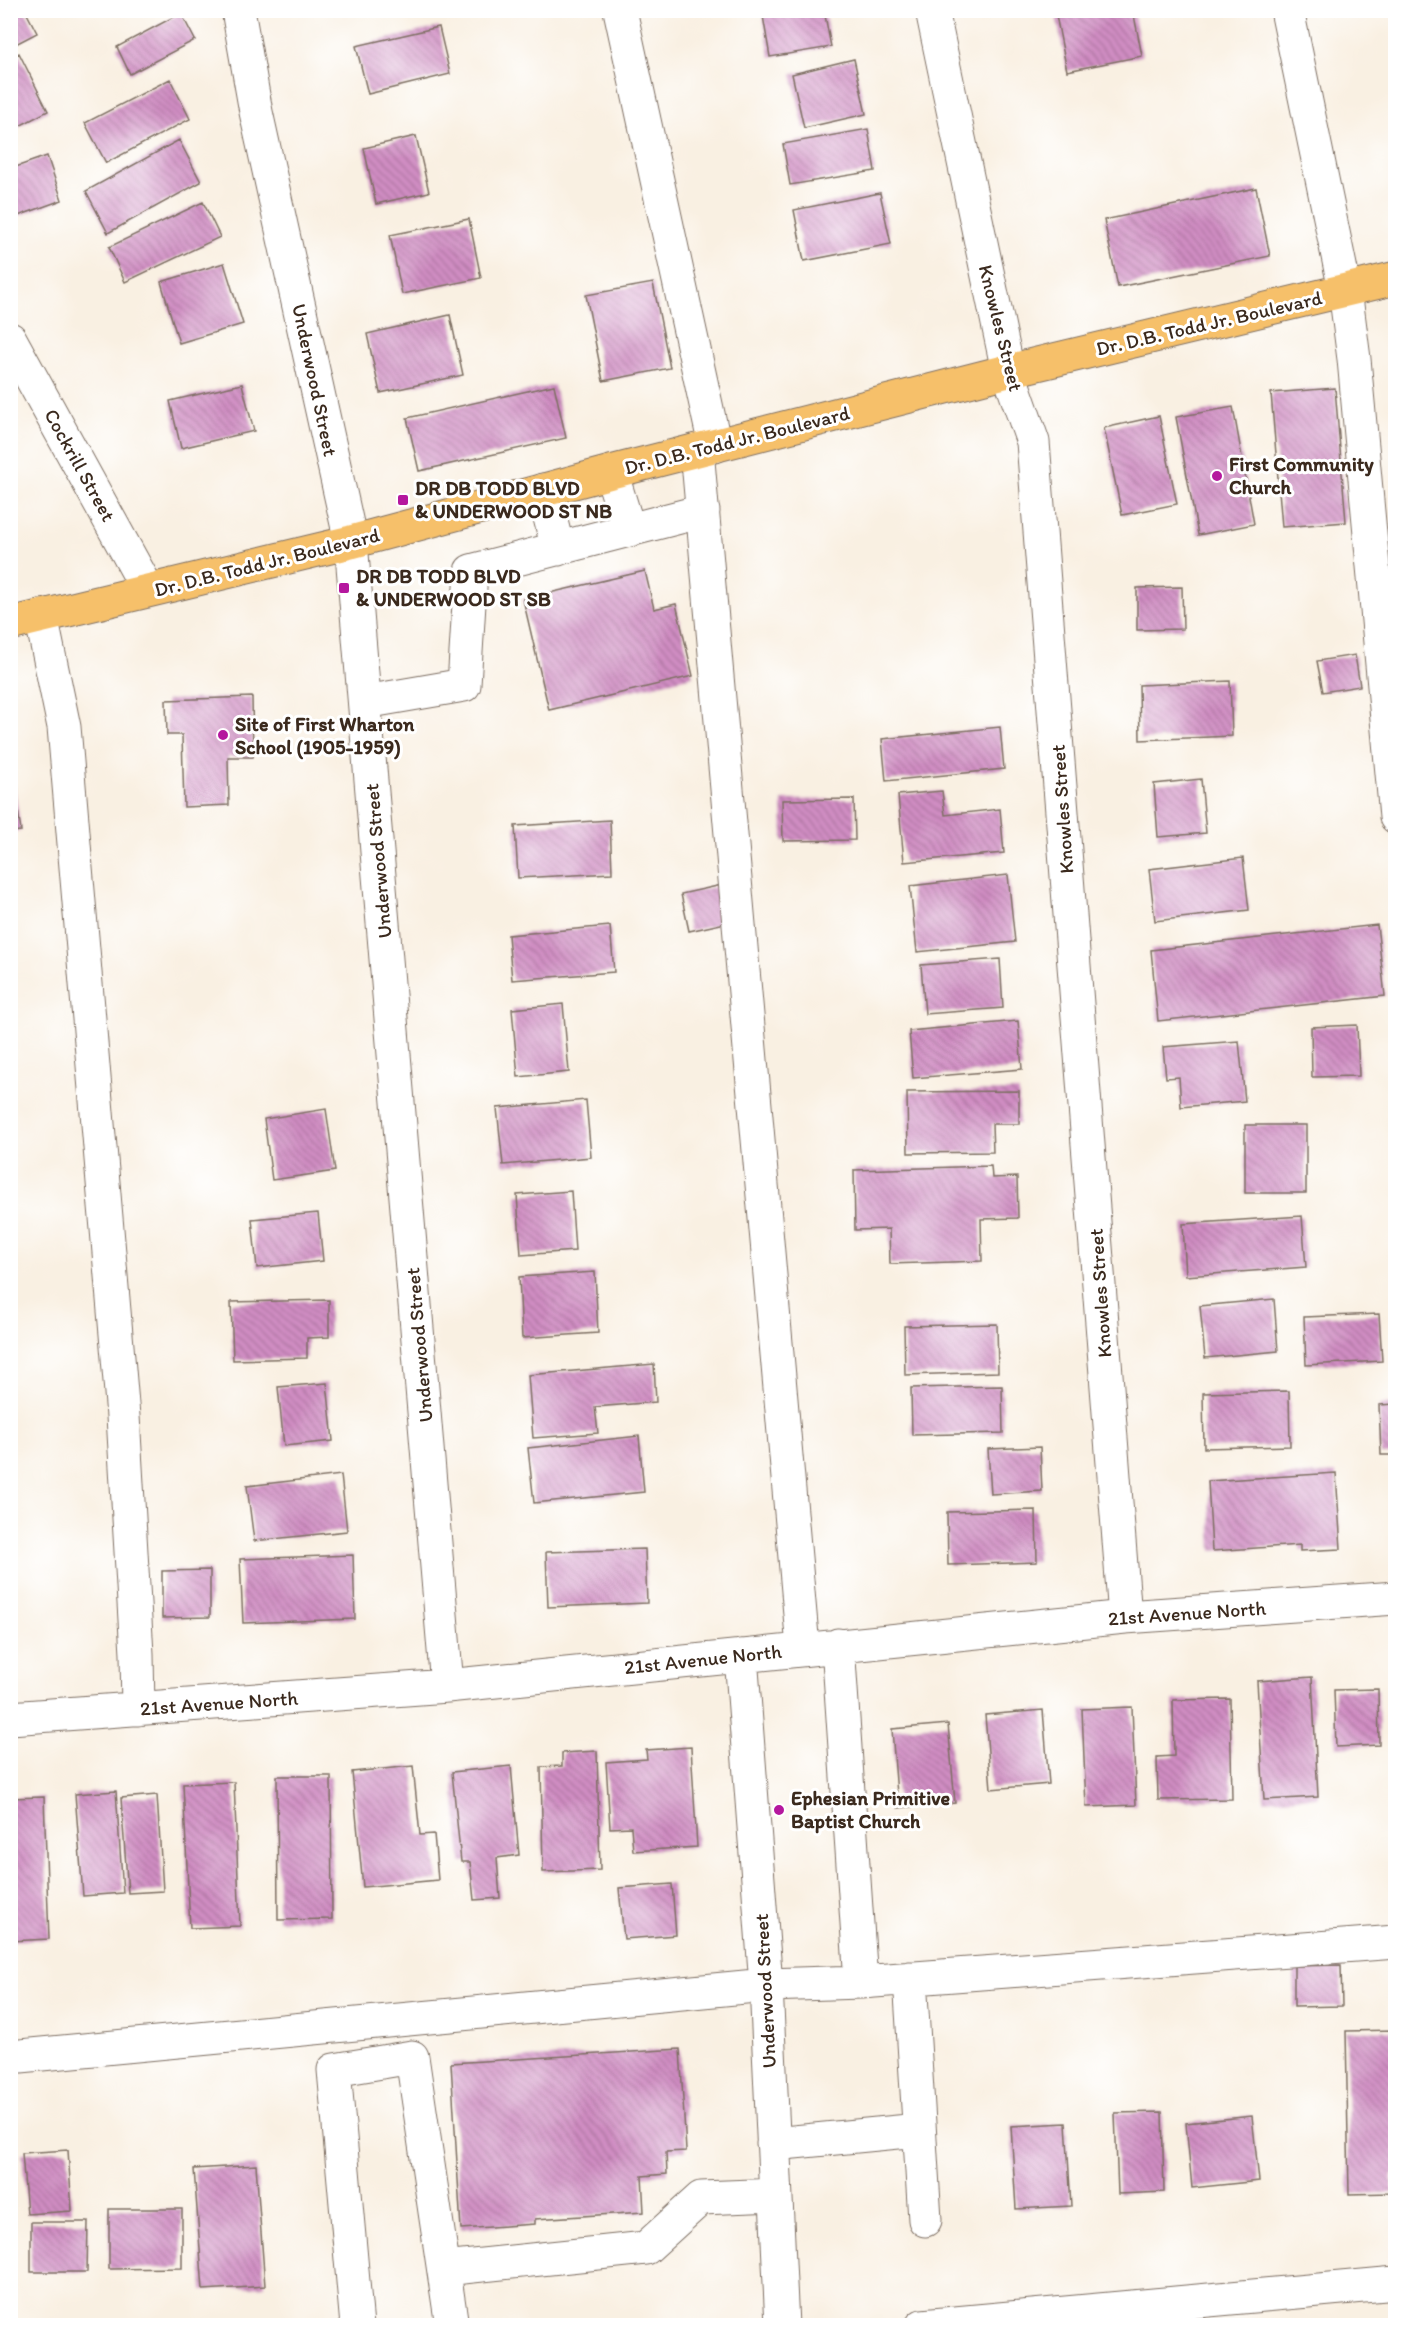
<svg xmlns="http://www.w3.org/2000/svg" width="1406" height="2336" viewBox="0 0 1406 2336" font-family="Itim,sans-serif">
<defs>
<pattern id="building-back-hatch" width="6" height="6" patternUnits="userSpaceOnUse" patternTransform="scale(1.5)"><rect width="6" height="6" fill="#d08dc3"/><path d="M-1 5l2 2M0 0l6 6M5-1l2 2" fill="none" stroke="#aa739e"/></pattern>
</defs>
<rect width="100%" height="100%" fill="#fff"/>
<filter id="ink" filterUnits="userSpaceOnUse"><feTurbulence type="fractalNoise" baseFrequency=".0167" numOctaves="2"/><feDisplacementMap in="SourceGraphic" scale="12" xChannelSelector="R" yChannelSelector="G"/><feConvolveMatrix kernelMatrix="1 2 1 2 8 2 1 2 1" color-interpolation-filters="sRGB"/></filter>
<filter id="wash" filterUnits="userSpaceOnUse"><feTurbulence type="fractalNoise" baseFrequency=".008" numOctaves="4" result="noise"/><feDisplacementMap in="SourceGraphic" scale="24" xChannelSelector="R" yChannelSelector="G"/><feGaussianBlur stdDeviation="1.35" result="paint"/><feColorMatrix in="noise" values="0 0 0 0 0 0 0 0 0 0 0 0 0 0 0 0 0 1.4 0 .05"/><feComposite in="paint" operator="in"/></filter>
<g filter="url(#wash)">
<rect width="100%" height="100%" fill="#f9f0e2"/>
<g id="blocks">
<!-- building -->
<path fill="url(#building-back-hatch)" d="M10,10H25L37,33L10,47Z
M762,10H824L831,47L770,57Z
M1055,10H1133L1142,56L1067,71Z
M181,13L195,40L130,74L117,47Z
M439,27L450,74L368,94L356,46Z
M19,53L48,111L10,131V58Z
M854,59L866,114L804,128L792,74Z
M170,79L190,119L106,163L85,123Z
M868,129L875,171L790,185L783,144Z
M416,136L429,192L376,204L364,148Z
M179,140L201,182L108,233L86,191Z
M47,156L62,200L18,216L10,195V169Z
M1256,188L1270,256L1118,287L1104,220Z
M880,193L891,244L804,261L794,210Z
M203,202L220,237L125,282L109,247Z
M469,219L481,278L402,294L390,235Z
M224,263L243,324L179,343L161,282Z
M653,283L670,368L603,381L586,295Z
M450,315L463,375L380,393L367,334Z
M242,384L254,431L181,448L170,401Z
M554,385L566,438L419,471L407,418Z
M1335,388L1346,522L1282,527L1271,393Z
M1233,407L1254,524L1198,535L1176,417Z
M1159,416L1177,504L1122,515L1104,428Z
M645,571L654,609L676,604L693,676L549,710L523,599Z
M1182,587L1183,629L1137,630V588Z
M1355,655L1360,686L1323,692L1317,661Z
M1230,681L1232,736L1140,740L1139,685Z
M252,697L253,757H228L229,805L184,807L182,735H167L166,700Z
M1000,727L1004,769L886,781L882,739Z
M10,756L21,831L10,832Z
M1201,779L1206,833L1158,837L1154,784Z
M942,791L945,815L1000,809L1004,853L904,862L898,795Z
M854,799L855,840L783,841L782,800Z
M610,820L612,873L518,878L515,826Z
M1243,858L1249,910L1155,921L1149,869Z
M1008,875L1015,942L917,952L910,886Z
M722,885L730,922L689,931L681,894Z
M1377,925L1385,996L1158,1021L1151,950Z
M610,926L614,972L512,980L508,935Z
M1000,959L1003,1008L925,1014L921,965Z
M563,1004L569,1072L518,1077L512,1009Z
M1018,1021L1022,1069L913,1078L909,1031Z
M1357,1025L1359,1076L1312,1077L1311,1027Z
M1239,1041L1245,1101L1181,1107L1179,1077L1166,1078L1163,1047Z
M1019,1091V1124H992L993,1152L908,1153L907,1092Z
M586,1100L591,1157L503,1165L497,1108Z
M326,1109L335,1171L272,1180L264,1119Z
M1245,1125H1306V1193H1245Z
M991,1166L992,1178L1017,1177L1018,1218L981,1219L982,1261L890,1264L889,1229L855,1230L854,1170Z
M571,1191L575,1251L521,1255L517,1195Z
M318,1213L323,1261L257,1268L252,1219Z
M1302,1216L1306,1267L1186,1276L1183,1224Z
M595,1272L598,1333L522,1338L519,1277Z
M1274,1299L1278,1351L1205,1358L1200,1306Z
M329,1300V1337L307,1338V1358L233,1360L231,1302Z
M1379,1314L1382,1361L1306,1365L1304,1317Z
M997,1324L998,1372L905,1375L904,1326Z
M654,1364L656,1402L595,1407L598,1433L533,1438L528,1375Z
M327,1383L333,1441L284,1446L278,1387Z
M1002,1386L1003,1433L912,1435L911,1388Z
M1289,1391L1290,1446L1204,1448L1203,1393Z
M1396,1404V1455H1381L1379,1405Z
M639,1436L644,1492L534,1503L528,1448Z
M1040,1447L1042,1491L991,1494L988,1449Z
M1336,1473L1341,1549L1300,1551V1545L1212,1551L1208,1481Z
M341,1475L347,1531L254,1541L247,1486Z
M1036,1510L1037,1562L948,1565L947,1512Z
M645,1549L647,1603L548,1607L546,1552Z
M353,1555L355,1619L243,1623L240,1559Z
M210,1570V1617L162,1618V1571Z
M1312,1677L1318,1797L1264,1800L1257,1681Z
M1378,1689L1379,1745L1336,1747L1334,1690Z
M1230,1699L1232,1799L1158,1800L1157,1757L1174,1756L1173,1700Z
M1132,1707L1136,1805L1086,1807L1082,1709Z
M1043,1710L1049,1784L991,1789L985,1715Z
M948,1724L955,1803L898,1808L892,1729Z
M691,1747L697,1847L633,1851L631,1827L610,1828L606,1762L647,1759L646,1750Z
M597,1751L600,1870L543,1872L541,1767L562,1766V1753Z
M413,1766L420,1835L434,1834L438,1880L363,1887L352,1772Z
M511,1766L519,1855L497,1858L500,1898L474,1900L470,1862H461L452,1772Z
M277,1776H331L332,1919L278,1920Z
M234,1782L240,1926L190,1928L183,1784Z
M116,1791L123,1893L83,1896L75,1794Z
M157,1795L163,1891L128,1893L121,1798Z
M44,1797L49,1939L10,1941V1798Z
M672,1884L676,1935L624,1939L619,1888Z
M1341,1965L1342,2006L1294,2007V1966Z
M1396,2030V2175H1392V2193L1349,2194L1346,2031Z
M680,2049L686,2151L666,2152L667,2174L642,2176L644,2212L535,2219V2224L461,2229L451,2063Z
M1162,2112L1164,2192L1118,2194L1115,2113Z
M1252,2116L1259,2181L1192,2188L1186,2123Z
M1066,2123L1071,2206L1016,2209L1011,2126Z
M68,2150L72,2211L27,2214L22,2153Z
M256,2165L265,2286L203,2290L194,2169Z
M109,2209H182V2268L109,2269Z
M31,2222H88L87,2272H31Z"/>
</g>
</g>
<g filter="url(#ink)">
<use href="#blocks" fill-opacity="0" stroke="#7e6f63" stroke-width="1.5"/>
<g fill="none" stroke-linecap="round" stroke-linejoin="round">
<defs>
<path id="minor" d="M238,10L256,112L351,542L447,1686
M620,10L715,446
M932,10L1008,371L1033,442L1125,1617
M1287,10L1345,290L1354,359L1396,817
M10,339L148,590
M697,450L803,1648
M543,490L558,549
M629,530L703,511
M41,616L64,727L123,1416L137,1654L138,1709
M365,702L464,685L471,571L629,530L611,472
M838,1645L861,1982
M741,1656L766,1985L782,2326
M10,1718L447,1686L1125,1617L1396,1598
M910,1978L925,2220
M10,2057L766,1985L861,1982L1396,1942
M773,2144L919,2130
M444,2269L646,2248L701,2198L775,2195
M357,2326L334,2070L412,2057L452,2326
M922,2326L1396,2283"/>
<path id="major" d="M10,624L351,542L611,472L1008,371L1396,278"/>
</defs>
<!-- minor casing -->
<use href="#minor" stroke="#7e6f63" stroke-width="35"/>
<!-- major casing -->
<use href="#major" stroke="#7e6f63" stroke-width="35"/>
<!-- minor -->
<use href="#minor" stroke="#fff" stroke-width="33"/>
<!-- major -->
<use href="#major" stroke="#f6c06b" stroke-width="33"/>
</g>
</g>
<!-- markers -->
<g fill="#b5179e" stroke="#fff" stroke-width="2">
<circle cx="1217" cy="476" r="6"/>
<rect x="397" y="494" width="12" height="12" rx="3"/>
<rect x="338" y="582" width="12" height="12" rx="3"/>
<circle cx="223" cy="735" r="6"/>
<circle cx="779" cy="1810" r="6"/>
</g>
<g text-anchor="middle" stroke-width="6" stroke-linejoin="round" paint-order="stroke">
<!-- street labels -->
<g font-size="20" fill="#3b2a1e" stroke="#fff">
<text transform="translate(1209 323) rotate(-13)" y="7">Dr. D.B. Todd Jr. Boulevard</text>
<text transform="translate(1001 328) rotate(76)" y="7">Knowles Street</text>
<text transform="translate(315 380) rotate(78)" y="7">Underwood Street</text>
<text transform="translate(737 440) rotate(-14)" y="7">Dr. D.B. Todd Jr. Boulevard</text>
<text transform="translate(80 465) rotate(61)" y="7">Cockrill Street</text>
<text transform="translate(267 562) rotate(-14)" y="7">Dr. D.B. Todd Jr. Boulevard</text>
<text transform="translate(1062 809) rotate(-94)" y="7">Knowles Street</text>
<text transform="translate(378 861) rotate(-95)" y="7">Underwood Street</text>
<text transform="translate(1100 1293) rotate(-94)" y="7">Knowles Street</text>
<text transform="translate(419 1345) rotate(-95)" y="7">Underwood Street</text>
<text transform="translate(1187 1613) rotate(-4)" y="7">21st Avenue North</text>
<text transform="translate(703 1659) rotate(-6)" y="7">21st Avenue North</text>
<text transform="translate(219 1703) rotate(-4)" y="7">21st Avenue North</text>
<text transform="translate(765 1991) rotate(-93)" y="7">Underwood Street</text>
</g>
<!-- poi labels -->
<g font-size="20" font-weight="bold" fill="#3b2a1e" stroke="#fff" text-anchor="start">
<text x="1229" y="471">First Community<tspan x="1229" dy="23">Church</tspan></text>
<text x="415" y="495">DR DB TODD BLVD<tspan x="415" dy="23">&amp; UNDERWOOD ST NB</tspan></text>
<text x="356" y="583">DR DB TODD BLVD<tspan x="356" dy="23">&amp; UNDERWOOD ST SB</tspan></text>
<text x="235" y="731">Site of First Wharton<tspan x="235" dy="23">School (1905-1959)</tspan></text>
<text x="791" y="1805">Ephesian Primitive<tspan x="791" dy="23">Baptist Church</tspan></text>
</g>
</g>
<!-- margin -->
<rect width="1406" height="2336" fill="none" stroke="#fff" stroke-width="36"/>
</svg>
